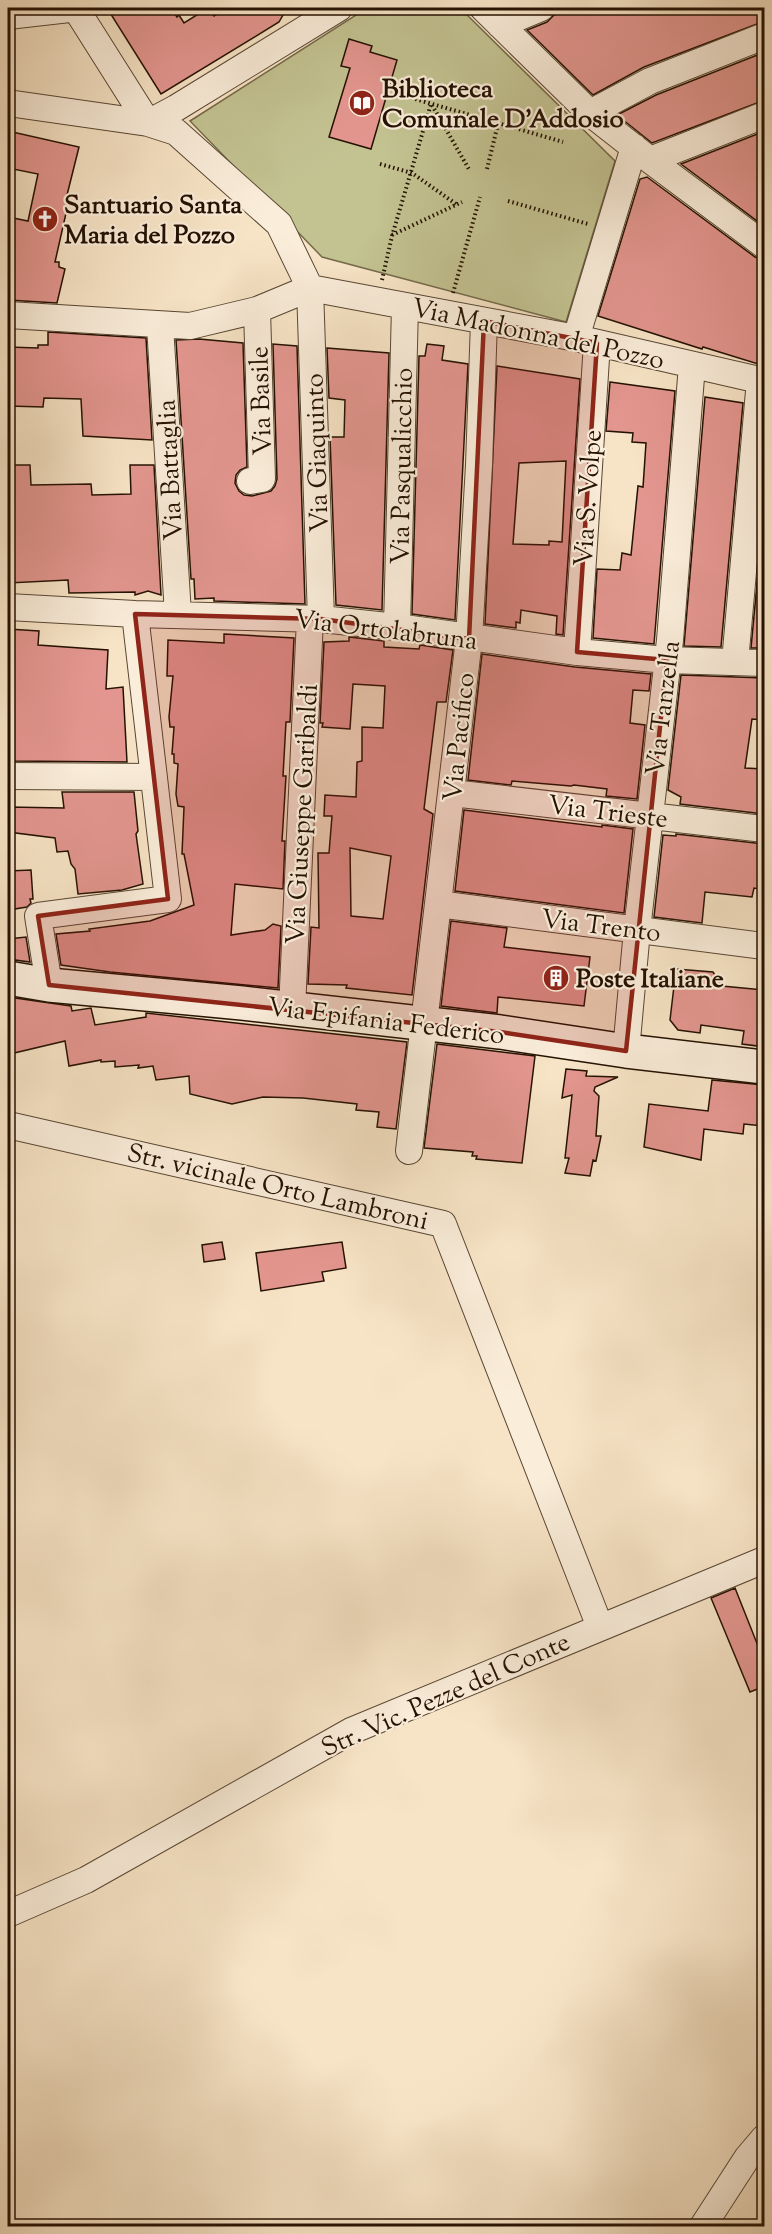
<svg xmlns="http://www.w3.org/2000/svg" width="772" height="2234" viewBox="0 0 772 2234" font-family="'Sorts Mill Goudy',serif">
<rect width="100%" height="100%" fill="#f7e4c6"/>
<filter id="stains"><feTurbulence type="fractalNoise" baseFrequency=".00333" numOctaves="4"/><feColorMatrix values="0 0 0 0 .2 0 0 0 0 .09 0 0 0 0 .02 0 0 0 .5 -.17"/></filter>
<radialGradient id="worn" r=".72"><stop offset=".6" stop-color="#630" stop-opacity="0"/><stop offset="1" stop-color="#630" stop-opacity=".3"/></radialGradient>
<!-- green -->
<path fill="#c3c291" stroke="#746a4a" stroke-width="1.5" d="M367,8H460L615,161L566,322L322,257L190,121Z"/>
<!-- building -->
<path fill="#e3968f" stroke="#241102" stroke-width="1.5" fill-rule="evenodd" d="M107,8H171L177,17L179,15L184,23L208,8L214,16L227,8H287L279,22L161,94Z
M573,8H765V21L644,67L593,95L527,30L547,22L554,15Z
M349,39L372,46L370,52L397,60L371,149L329,137L350,68L341,66Z
M765,52V100L652,143L617,115L656,95Z
M8,131L79,147L66,199L69,200L55,262H59V267L65,269L57,303L8,300V217L28,221L38,174L8,168Z
M765,131V227L681,164Z
M647,177L755,257L765,260V366L703,347L702,349L598,316L640,179Z
M48,332L146,338L152,440L83,436L81,399L44,398L43,407L8,406V347L38,348V345H48Z
M199,339L243,343L247,467L240,470L236,475L235,483L239,491L244,495L252,496L271,491L275,486L277,479L273,344L297,346L305,604L214,601V598L195,599L194,579H191L176,340Z
M427,344L444,346L442,360L468,364L455,620L412,614L419,356H425Z
M327,348L389,353L382,610L336,605L330,437H344L345,400L329,398Z
M497,366L580,379L563,635L556,634L557,616L521,610L520,623L516,622V628L485,624ZM566,461L562,542L549,541V545L513,544L519,463Z
M610,382L675,391L654,644L593,638L597,569L620,570L622,553L631,555L638,486L643,487L646,443L632,442L633,433L606,431Z
M705,397L743,403L721,647L684,646Z
M8,465H30L31,485L91,484L92,495L131,494L130,465H154L161,595L148,591L135,595V592L69,593L68,580L8,583Z
M765,499V648H751Z
M8,629L39,631L38,645L108,650L106,689L123,687L127,762L11,761V755H8Z
M224,634L294,638L290,722H286L283,776H286L282,841H285L283,889L235,884L231,935L265,930L273,924L281,926L278,988L110,972L61,965L56,934L90,931L89,929L150,921L194,905L184,854H182L184,807L178,806L176,794L178,764L174,763V754H172L174,727H170L169,717L173,676H167L168,640L224,643Z
M349,637L384,641V647L419,649L420,645L453,650L446,702H437L424,809L433,814L412,995L346,988L347,985L308,984L311,927L319,928L318,853H329L332,816H324L325,795L356,797L357,762L362,761V727L383,728L385,686L353,684L350,729L322,727L323,723H320L324,642L349,641ZM350,848L391,856L383,919L351,916Z
M482,654L575,667L651,674L649,691L633,690L630,723L645,725L637,799L606,796L607,789L574,785L571,786L512,781L511,785L468,780Z
M681,675L765,678V720L752,719L745,768L765,769V814L680,804L681,797L668,790Z
M62,792H134L138,831L136,834L143,884L122,890L78,894L75,869L71,864L68,851L57,852L55,838L8,832V807L64,808Z
M464,810L602,827V825L633,829L624,913L455,891Z
M676,834L765,844V890L754,888L752,897L705,892L702,923L654,917L663,835L676,836Z
M31,870L33,899H30L31,903L27,907L8,910V871Z
M451,921L507,928L504,947L590,957L584,1006L498,997L497,1013L441,1006Z
M26,937L30,962L8,959V939Z
M676,969L713,972L722,986L765,990V1047L742,1044L744,1031L701,1025L700,1033L678,1030L670,1020Z
M8,997L71,1006L72,1011L91,1008L95,1025L146,1017V1013L407,1042L396,1129L377,1127L379,1112L356,1110L357,1104L303,1098L263,1097L232,1104L190,1094L189,1076L156,1080L153,1066L138,1068L139,1065L115,1067V1061L101,1062V1060L69,1066L65,1041L14,1053L13,1049L8,1048Z
M437,1044L535,1056L522,1163L476,1159L477,1156H472L473,1152L424,1148Z
M566,1069L587,1071L586,1076L618,1077L595,1087L594,1091L599,1096L596,1136H601L596,1161L593,1160L590,1176L565,1173L569,1158H565L572,1095L562,1098Z
M712,1080L765,1085V1126L744,1124L743,1134L704,1129L701,1160L644,1147L649,1104L708,1111Z
M222,1242L225,1259L204,1262L202,1245Z
M342,1242L346,1268L322,1272L324,1281L261,1291L256,1253Z
M735,1588L760,1651L765,1650V1686L750,1692L711,1598Z"/>
<g fill="none" stroke-linecap="round" stroke-linejoin="round">
<defs>
<path id="street" d="M483,8L590,113L650,160L764,245
M76,9L148,123L176,108L339,8
M8,16L78,8
M500,25L541,8
M8,103L148,123L176,132L279,224L310,288L321,619
M590,113L650,81L764,36
M650,160L764,115
M310,288L576,338L764,381
M8,315L190,326L257,310L310,288
M160,326L178,614
M576,338L634,147
M250,481L262,479L257,310
M8,607L135,614L321,619L397,627L577,652L667,660L764,663
M397,627L405,306
M577,652L597,343
M735,662L760,380
M8,776L154,777
M452,793L764,829
M438,904L764,946
M49,985L38,916L168,899L135,614
M292,1009L310,619
M626,1051L637,930L670,640L692,365
M8,1125L443,1224L600,1627
M409,1151L469,639L479,465L484,321
M8,1914L86,1880L351,1731L764,1560
M703,2226L747,2158L764,2138"/>
<path id="secondary" d="M8,978L49,985L242,1003L500,1032L626,1051L764,1067"/>
</defs>
<!-- street casing -->
<use href="#street" stroke="#594633" stroke-width="28"/>
<!-- secondary casing -->
<use href="#secondary" stroke="#241102" stroke-width="36"/>
<!-- path -->
<path stroke="#241102" stroke-width="4" stroke-dasharray="1.5 3" stroke-linecap="butt" d="M398,94L563,142
M432,105L470,171
M380,164L412,173L456,204
M487,169L498,124
M508,201L588,224
M392,235L462,202
M382,280L392,236L431,104
M453,293L480,197"/>
<!-- street -->
<use href="#street" stroke="#faedda" stroke-width="26"/>
<!-- secondary -->
<use href="#secondary" stroke="#faedda" stroke-width="33"/>
</g>
<!-- marked area -->
<path fill="#8f2418" fill-opacity="0.2" stroke="#8f2418" stroke-width="4.5" stroke-linejoin="round" d="M484,321L597,343L577,652L667,660L626,1051L500,1032L49,985L38,916L168,899L135,614L321,619L469,639Z"/>
<!-- icons -->
<defs>
<symbol id="library-disc" viewBox="-11 -11 22 22"><circle r="9.5" fill="#8f2418" stroke="#faedda"/><path d="M-6-4Q-3-5.5-.7-3.5V5Q-3 3-6 4ZM6-4Q3-5.5 .7-3.5V5Q3 3 6 4Z" fill="#fff"/></symbol>
<symbol id="church-disc" viewBox="-11 -11 22 22"><circle r="9.5" fill="#8f2418" stroke="#faedda"/><path d="M-1.2-6h2.4v3.5h3.3v2.4h-3.3V6h-2.4V-.1h-3.3v-2.4h3.3Z" fill="#fff"/></symbol>
<symbol id="building-disc" viewBox="-11 -11 22 22"><circle r="9.5" fill="#8f2418" stroke="#faedda"/><path d="M-4-6H4V6H1V3H-1V6H-4ZM-2.5-4.3h1.7v1.8h-1.7ZM.8-4.3h1.7v1.8H.8ZM-2.5-1h1.7V.8h-1.7ZM.8-1h1.7V.8H.8Z" fill="#fff"/></symbol>
</defs>
<g fill-rule="evenodd">
<use href="#library-disc" x="347" y="88" width="30" height="30"/>
<use href="#church-disc" x="30" y="204" width="30" height="30"/>
<use href="#building-disc" x="541" y="963" width="30" height="30"/>
</g>
<g text-anchor="middle" stroke-width="4.5" stroke-linejoin="round" paint-order="stroke">
<!-- poi labels -->
<g font-size="26" font-weight="bold" fill="#241102" stroke="#faedda" text-anchor="start">
<text x="382" y="97">Biblioteca<tspan x="382" dy="30">Comunale D'Addosio</tspan></text>
<text x="64" y="213">Santuario Santa<tspan x="64" dy="30">Maria del Pozzo</tspan></text>
<text x="576" y="987">Poste Italiane</text>
</g>
<!-- street labels -->
<g font-size="26" fill="#241102" stroke="#faedda">
<text transform="translate(538 333) rotate(12)" y="9">Via Madonna del Pozzo</text>
<text transform="translate(260 401) rotate(-92)" y="9">Via Basile</text>
<text transform="translate(316 453) rotate(-92)" y="9">Via Giaquinto</text>
<text transform="translate(401 466) rotate(-89)" y="9">Via Pasqualicchio</text>
<text transform="translate(169 470) rotate(-93)" y="9">Via Battaglia</text>
<text transform="translate(587 498) rotate(-86)" y="9">Via S. Volpe</text>
<text transform="translate(386 629) rotate(7)" y="9">Via Ortolabruna</text>
<text transform="translate(662 708) rotate(-83)" y="9">Via Tanzella</text>
<text transform="translate(458 737) rotate(-84)" y="9">Via Pacifico</text>
<text transform="translate(608 811) rotate(7)" y="9">Via Trieste</text>
<text transform="translate(301 814) rotate(-87)" y="9">Via Giuseppe Garibaldi</text>
<text transform="translate(601 925) rotate(7)" y="9">Via Trento</text>
<text transform="translate(386 1020) rotate(7)" y="9">Via Epifania Federico</text>
<text transform="translate(278 1186) rotate(13)" y="9">Str. vicinale Orto Lambroni</text>
<text transform="translate(445 1694) rotate(-24)" y="9">Str. Vic. Pezze del Conte</text>
</g>
</g>
<!-- margin -->
<rect width="772" height="2234" fill="none" stroke="#f7e4c6" stroke-width="30"/>
<rect x="9" y="9" width="754" height="2216" fill="none" stroke="#241102" stroke-width="3"/>
<rect x="15" y="15" width="742" height="2204" fill="none" stroke="#241102" stroke-width="1.5"/>
<rect width="100%" height="100%" filter="url(#stains)"/>
<rect width="100%" height="100%" fill="url(#worn)"/>
</svg>
